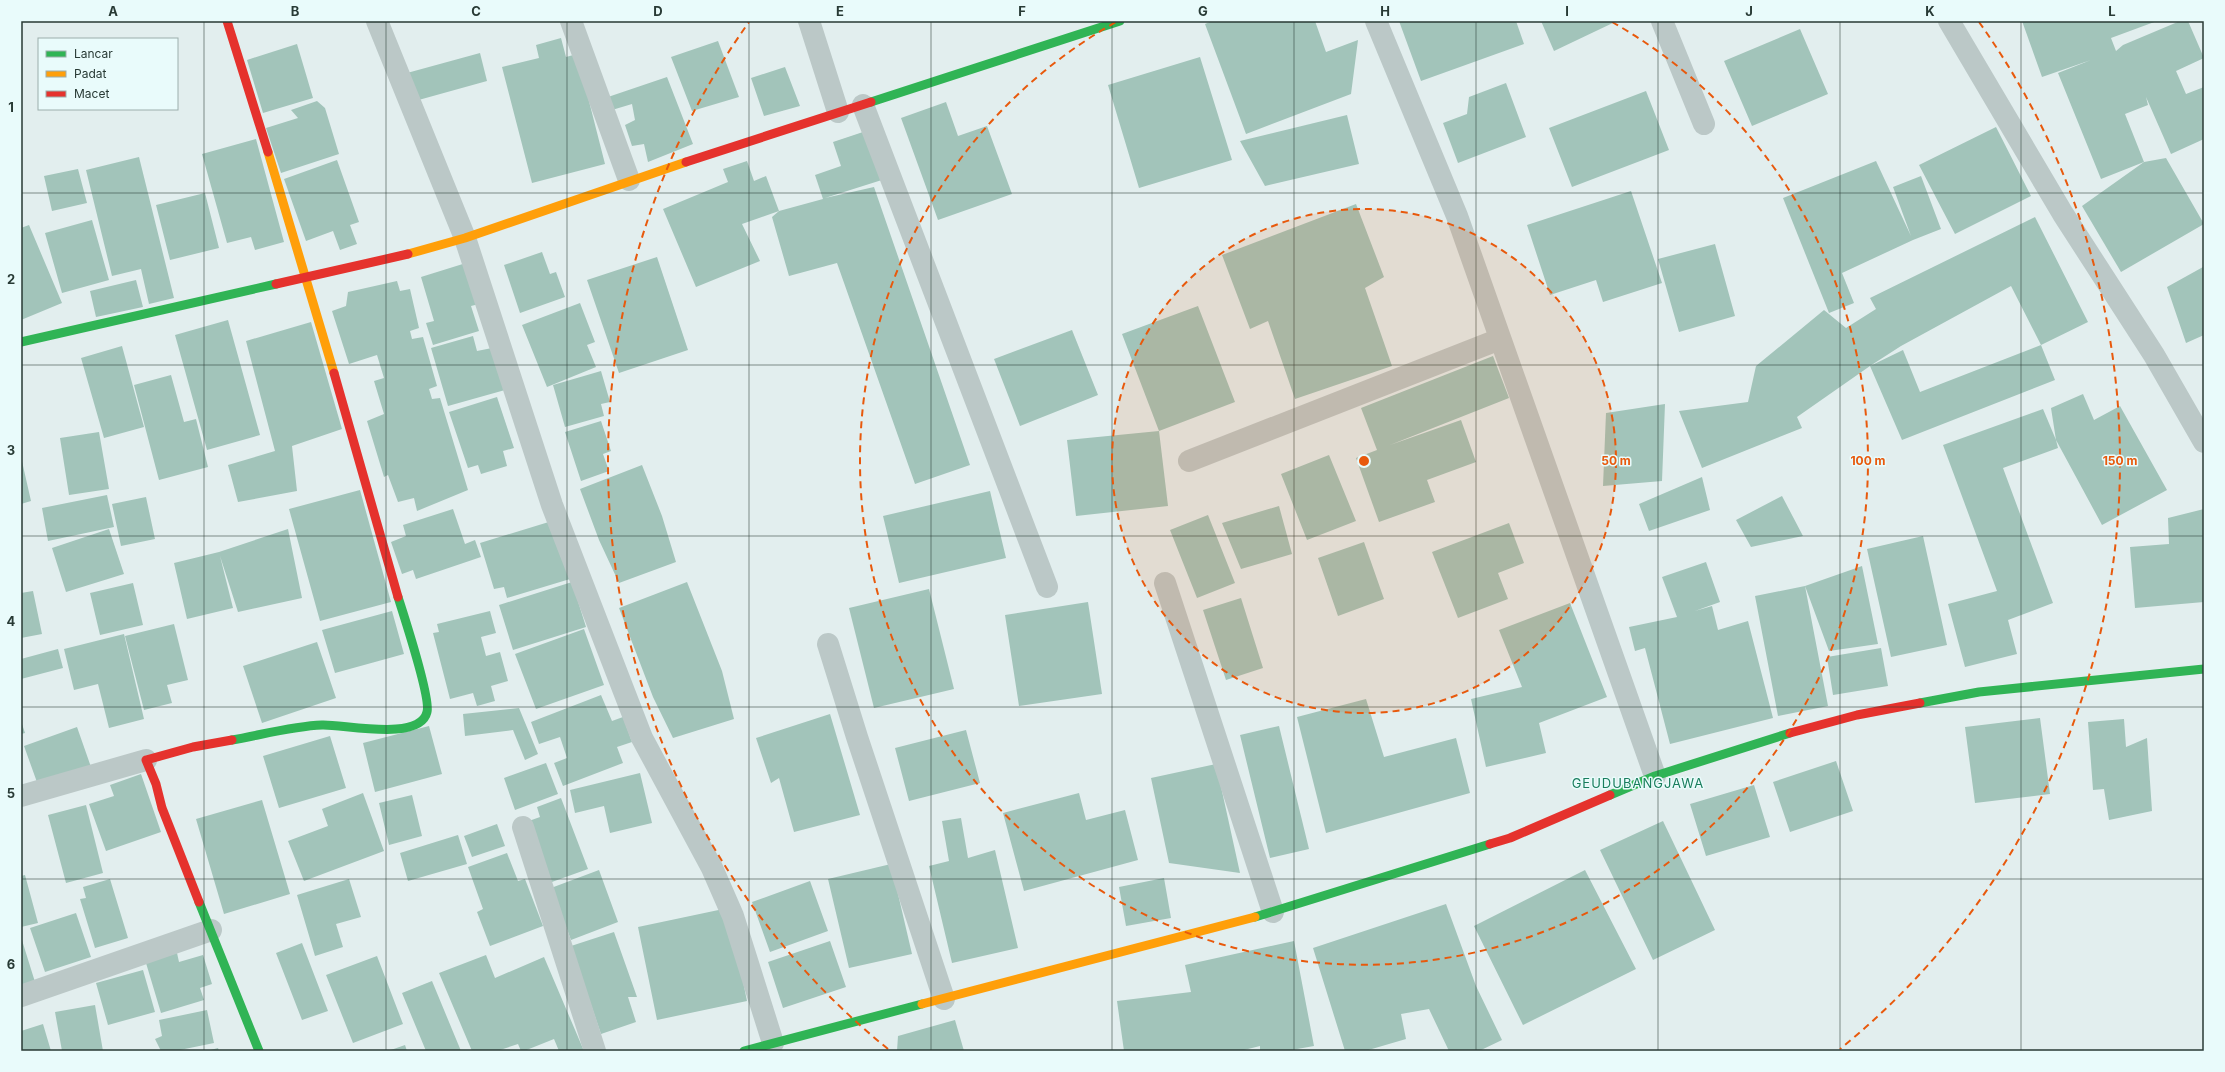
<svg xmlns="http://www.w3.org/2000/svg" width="2225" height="1072" viewBox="0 0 2225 1072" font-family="Inter,sans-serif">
<rect width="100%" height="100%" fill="#e2eeee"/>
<!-- building -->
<path fill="#a2c4ba" d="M1212,21H1315L1326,52L1358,40L1351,94L1246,134L1205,24Z
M1399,21H1516L1524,44L1421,81Z
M1541,21H1617L1554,51Z
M2022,21H2157L2111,38L2116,51L2123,45L2180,21H2188L2204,58L2176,71L2186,94L2204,87V139L2171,154L2146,97L2148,105L2125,114L2144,162L2101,179L2058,73L2091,60L2042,77Z
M1800,29L1828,94L1752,126L1724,61Z
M561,38L566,57L577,54L605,164L532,183L502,67L539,58L536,45Z
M718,41L739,97L692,111L671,57Z
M297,44L313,98L263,113L247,60Z
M480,53L487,81L415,101L407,73Z
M1200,57L1232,160L1139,188L1108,85Z
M785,67L800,106L764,116L751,78Z
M667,77L693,144L648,162L644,144L632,146L625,125L635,120L632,104L612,110L608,97Z
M1506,83L1526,137L1458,163L1443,123L1467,114L1469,97Z
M1646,91L1669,150L1572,187L1549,128Z
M317,101L325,108L339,154L281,173L266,128L298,118L291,110Z
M946,102L958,136L987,126L1012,194L938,220L901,118Z
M1347,115L1359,164L1265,186L1240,141Z
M1996,127L2031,196L1955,234L1919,165Z
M869,130L885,179L825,198L874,187L970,465L915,484L837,263L789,276L772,217L779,211L742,224L760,261L696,287L663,209L728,182L723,169L747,161L754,181L766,176L779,211L823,199L815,175L841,166L833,142Z
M256,139L284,242L255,250L251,237L227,243L202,154Z
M139,157L174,298L149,304L141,269L112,276L86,170Z
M2166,158L2204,224L2121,272L2082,206L2144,162Z
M337,160L359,222L350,225L357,244L340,250L333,231L306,241L284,179Z
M1876,161L1911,236L1893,187L1921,176L1941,229L1913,240L1842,273L1854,303L1829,313L1783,198Z
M78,169L87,203L52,211L44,176Z
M1631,191L1662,283L1603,302L1596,280L1550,295L1527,225Z
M205,193L219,248L170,260L156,205Z
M1356,204L1384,277L1365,288L1392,366L1295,399L1268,321L1250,329L1222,255Z
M2035,217L2088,322L2041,345L2011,286L1901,346L1870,366L1903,350L1920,392L2041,345L2055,380L1902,440L1870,366L1797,417L1802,428L1702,468L1679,411L1748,402L1756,366L1824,310L1846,328L1876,309L1870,298Z
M92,220L109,280L62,293L45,233Z
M29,225L62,303L21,320V228Z
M1715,244L1735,316L1679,332L1658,259Z
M542,252L550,274L556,272L565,297L520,313L504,265Z
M657,257L688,350L619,373L587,280Z
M466,263L479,304L471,306L479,331L433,345L426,323L434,321L421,277Z
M2203,267L2204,335L2186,343L2167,287Z
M136,280L143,307L96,317L90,291Z
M397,281L400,291L410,289L419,328L410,331L412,339L423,337L437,386L429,389L432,399L440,398L468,490L417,511L414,498L398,502L388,475L384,477L367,421L384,414L374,381L384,378L377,355L349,364L332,311L346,306L348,292Z
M580,303L595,342L587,345L596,367L547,387L522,325Z
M1198,306L1235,402L1159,431L1168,506L1076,516L1067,440L1159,431L1122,334Z
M228,320L260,435L207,450L175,335Z
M311,322L342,429L292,446L297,491L238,502L228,465L275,451L246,341Z
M1072,330L1098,395L1020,426L994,359Z
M473,336L477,351L492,348L505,390L448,406L431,348Z
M122,346L144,427L104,438L81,358Z
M1493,356L1509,398L1390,445L1461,420L1476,462L1427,480L1435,502L1379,522L1356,458L1377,450L1361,408Z
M601,371L610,402L601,404L604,416L565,427L553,385Z
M171,375L184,422L196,419L208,467L159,480L134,385Z
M2083,394L2094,420L2120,406L2167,490L2102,525L2056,440L2058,448L2003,468L2053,603L2008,620L2017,654L1965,667L1948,604L1997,591L1943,445L2043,409L2056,440L2051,408Z
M497,397L514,448L503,451L507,466L481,474L478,465L468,468L449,412Z
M1665,404L1662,481L1603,486L1606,413Z
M601,421L611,451L603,454L609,471L581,481L565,432Z
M99,432L109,489L69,495L60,438Z
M1329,455L1356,521L1307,540L1281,474Z
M21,457L31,501L21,504Z
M642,465L662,516L676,562L619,583L599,540L580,489Z
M1702,477L1710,510L1649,531L1639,504Z
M360,490L391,602L320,621L289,509Z
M990,491L1006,558L899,583L883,516Z
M107,495L114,527L48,541L42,508Z
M1782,496L1803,536L1751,547L1736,520Z
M146,497L155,539L121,546L112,504Z
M1279,506L1292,554L1241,569L1222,523Z
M453,509L465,544L475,540L481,557L416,579L413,570L402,574L391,542L406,536L403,525Z
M2204,509V602L2135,608L2130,547L2169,544L2168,518Z
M1208,515L1235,583L1197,598L1170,530Z
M552,521L570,579L507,598L504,587L494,589L480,543Z
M1509,523L1524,563L1498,573L1508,599L1458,618L1432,552Z
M109,529L124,574L66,592L52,548Z
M288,529L302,598L238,612L220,556L233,608L187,619L174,563L219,552Z
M1923,536L1947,645L1891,657L1867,549Z
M1364,542L1384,599L1338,616L1318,558Z
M1706,562L1720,602L1695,611L1712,606L1718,630L1748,621L1773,718L1670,744L1645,648L1635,651L1629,627L1677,617L1662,577Z
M1862,566L1878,644L1829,651L1805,586Z
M572,582L586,627L513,650L499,605Z
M687,582L722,671L734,719L673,738L653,697L619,608Z
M133,583L143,625L100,635L90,593Z
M1805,586L1828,706L1778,716L1755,596Z
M929,589L954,689L874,708L849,608Z
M33,591L42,634L21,638V593Z
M1241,598L1263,668L1226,680L1203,610Z
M1088,602L1102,694L1019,706L1005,615Z
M1570,603L1607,697L1539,723L1546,753L1486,767L1471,699L1522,687L1499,630Z
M392,611L404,654L335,673L322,630Z
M490,611L496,633L481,637L486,656L500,652L508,681L491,686L495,701L477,706L473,693L450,699L433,633L439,632L437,624Z
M174,624L188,680L167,685L172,703L144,710L125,636Z
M584,629L604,685L536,709L515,654Z
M124,634L144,719L109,728L98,684L74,690L64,649Z
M317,642L336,698L262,723L243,666Z
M1881,648L1888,686L1833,695L1827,657Z
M58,649L63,668L21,679V659Z
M601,695L612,721L623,717L632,742L617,747L623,763L563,786L554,763L567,758L560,737L539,744L531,722Z
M1366,699L1384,757L1456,738L1470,793L1326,833L1297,717Z
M519,708L538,754L525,760L513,730L465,736L463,714Z
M830,714L860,815L794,832L779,778L771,783L756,738Z
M2040,718L2050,794L1975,803L1965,727Z
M2124,719L2126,747L2147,738L2152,811L2109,820L2104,789L2093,790L2088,722Z
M21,721L25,733L21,734Z
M429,726L442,774L375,792L363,743Z
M1279,726L1309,849L1270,858L1240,735Z
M77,727L91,767L38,785L24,746Z
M966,730L980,783L909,801L895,748Z
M330,736L346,788L279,808L263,756Z
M1836,761L1853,811L1790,832L1773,782Z
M546,763L558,794L515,810L504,778Z
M1216,764L1240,873L1169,863L1151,778Z
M640,773L652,823L610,833L604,806L575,813L570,790Z
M141,774L161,832L106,851L89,804L114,796L110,785Z
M1754,785L1770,837L1706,856L1690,804Z
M363,793L384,851L304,881L288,841L328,826L322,809Z
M1079,793L1086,820L1125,810L1138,860L1024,891L1003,813Z
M412,795L422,836L389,845L379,803Z
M561,798L588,869L549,883L526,822L540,817L537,807Z
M262,800L290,894L224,914L196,819Z
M86,805L103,873L66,883L48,815Z
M961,818L968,858L995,850L1018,948L952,963L929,866L949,861L942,821Z
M1663,821L1715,930L1653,960L1600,850Z
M497,824L505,846L472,857L464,836Z
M458,835L467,864L408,881L400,853Z
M507,853L518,881L525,879L543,926L490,946L477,912L483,909L468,867Z
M891,864L912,954L849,968L828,879Z
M599,870L618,922L571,940L551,888Z
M1585,870L1636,969L1523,1025L1474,926Z
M25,875L38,923L21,927V876Z
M1164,878L1171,918L1126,926L1119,887Z
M110,879L128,938L95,948L80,899L86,898L83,887Z
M349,879L361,917L336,924L343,947L315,956L297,895Z
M810,881L828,931L770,952L752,902Z
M1446,904L1476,986L1502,1040L1479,1051H1449L1429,1009L1401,1014L1406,1039L1365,1051H1345L1313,948Z
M728,908L747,1001L657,1020L638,927Z
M76,913L91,957L45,972L30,928Z
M614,932L637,997H628L636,1022L601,1034L571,946Z
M21,937L35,982L21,986Z
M830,941L846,987L783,1008L768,962Z
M1294,941L1314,1046L1286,1051H1260V1046L1240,1051H1124L1117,1001L1191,992L1185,965Z
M302,943L328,1011L302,1020L276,953Z
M177,953L179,962L203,955L212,984L200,988L204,1000L161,1013L146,963Z
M486,955L495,978L544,957L584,1051H559L554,1039L524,1051H521L518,1044L497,1051H472L439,973Z
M377,956L403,1024L353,1043L326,975Z
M143,970L155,1012L108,1025L96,983Z
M432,981L461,1051H426L402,993Z
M95,1005L103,1051H62L55,1012Z
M207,1010L214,1043L175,1051H161L155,1039L162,1036L159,1020Z
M955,1020L964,1051H897L898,1036Z
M43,1024L51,1051H21V1031Z
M405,1045L407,1051H388Z
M218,1048L219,1051H207Z"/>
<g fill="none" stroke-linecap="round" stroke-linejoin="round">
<!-- street -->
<path stroke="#bbc8c7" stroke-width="22" d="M377,21L465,238L552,505L642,738L712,868L733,916L773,1043
M571,21L629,180
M809,21L838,112
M1376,21L1457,216L1655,776
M1662,21L1704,124
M1949,21L2063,214L2154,355L2204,442
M863,105L1047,587
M1189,461L1500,339
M1165,583L1273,912
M828,644L857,737L944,999
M21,796L146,760
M523,827L595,1051
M21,996L211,930"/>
<!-- fast -->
<path stroke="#30b455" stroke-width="9" d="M871,102L1120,21
M21,342L276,284
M1920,703L1979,692L2204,669
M232,740C261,735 293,726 322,725C344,724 420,742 427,712C431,698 404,616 398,597
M1610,795L1655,776L1790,733
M199,902L259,1051
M1255,917L1490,844
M744,1051L922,1004"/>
<!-- slow -->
<path stroke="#ff9f0a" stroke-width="9" d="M268,152L334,373
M408,254L465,238L686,162
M922,1004L1255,917"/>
<!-- jam -->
<path stroke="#e5322d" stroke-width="9" d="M227,21L268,152
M686,162L871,102
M276,284L408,254
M334,373L398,597
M1790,733L1857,715L1920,703
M1490,844L1510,838L1610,795
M199,902L162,808L156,784L146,760L193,747L232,740"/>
</g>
<!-- grid -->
<path fill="none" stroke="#283a35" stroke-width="1" stroke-opacity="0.55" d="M204,21V1051M386,21V1051M567,21V1051M749,21V1051M931,21V1051M1112,21V1051M1294,21V1051M1476,21V1051M1658,21V1051M1840,21V1051M2021,21V1051M21,193H2204M21,365H2204M21,536H2204M21,707H2204M21,879H2204"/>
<!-- distance rings -->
<circle cx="1364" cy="461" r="252" fill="#e8590c" fill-opacity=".12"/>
<g fill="none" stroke="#e8590c" stroke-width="2" stroke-dasharray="7 5">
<circle cx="1364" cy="461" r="252"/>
<path d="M1612 22A504 504 0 1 1 1116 22"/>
<path d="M888 1049A756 756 0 0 1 749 22M1979 22A756 756 0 0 1 1840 1049"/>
</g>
<g text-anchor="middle" stroke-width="3" stroke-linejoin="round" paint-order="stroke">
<!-- quarter labels -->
<g font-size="13" letter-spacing="1" fill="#187d5c" stroke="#e9fbfb">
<text x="1638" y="788">GEUDUBANGJAWA</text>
</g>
</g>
<circle cx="1364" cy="461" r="6" fill="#e8590c" stroke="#e9fbfb" stroke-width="2"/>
<g font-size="12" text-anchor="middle" font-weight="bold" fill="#e8590c" stroke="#e9fbfb" stroke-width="3" stroke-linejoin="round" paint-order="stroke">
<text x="1616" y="465">50 m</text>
<text x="1868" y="465">100 m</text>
<text x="2120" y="465">150 m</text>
</g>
<!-- border -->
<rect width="2225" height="1072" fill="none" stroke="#e9fbfb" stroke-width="44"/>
<!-- legend -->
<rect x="38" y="38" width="140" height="72" fill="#e9fbfb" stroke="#9caeac"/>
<rect x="46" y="51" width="20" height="6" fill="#30b455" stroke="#9caeac"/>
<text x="74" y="58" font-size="12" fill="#283a35">Lancar</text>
<rect x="46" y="71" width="20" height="6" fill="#ff9f0a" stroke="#9caeac"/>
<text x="74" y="78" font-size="12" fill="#283a35">Padat</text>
<rect x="46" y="91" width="20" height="6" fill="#e5322d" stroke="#9caeac"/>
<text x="74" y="98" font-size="12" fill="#283a35">Macet</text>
<rect x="22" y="22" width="2181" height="1028" fill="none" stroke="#283a35" stroke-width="1.5"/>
<g font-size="13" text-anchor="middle" font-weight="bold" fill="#283a35">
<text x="113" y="16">A</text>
<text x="295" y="16">B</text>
<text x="476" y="16">C</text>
<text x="658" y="16">D</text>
<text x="840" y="16">E</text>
<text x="1022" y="16">F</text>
<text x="1203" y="16">G</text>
<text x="1385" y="16">H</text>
<text x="1567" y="16">I</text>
<text x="1749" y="16">J</text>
<text x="1930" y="16">K</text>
<text x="2112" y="16">L</text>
<text x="11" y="112">1</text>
<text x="11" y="284">2</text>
<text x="11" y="455">3</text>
<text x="11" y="626">4</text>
<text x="11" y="798">5</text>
<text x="11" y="969">6</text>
</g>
</svg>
